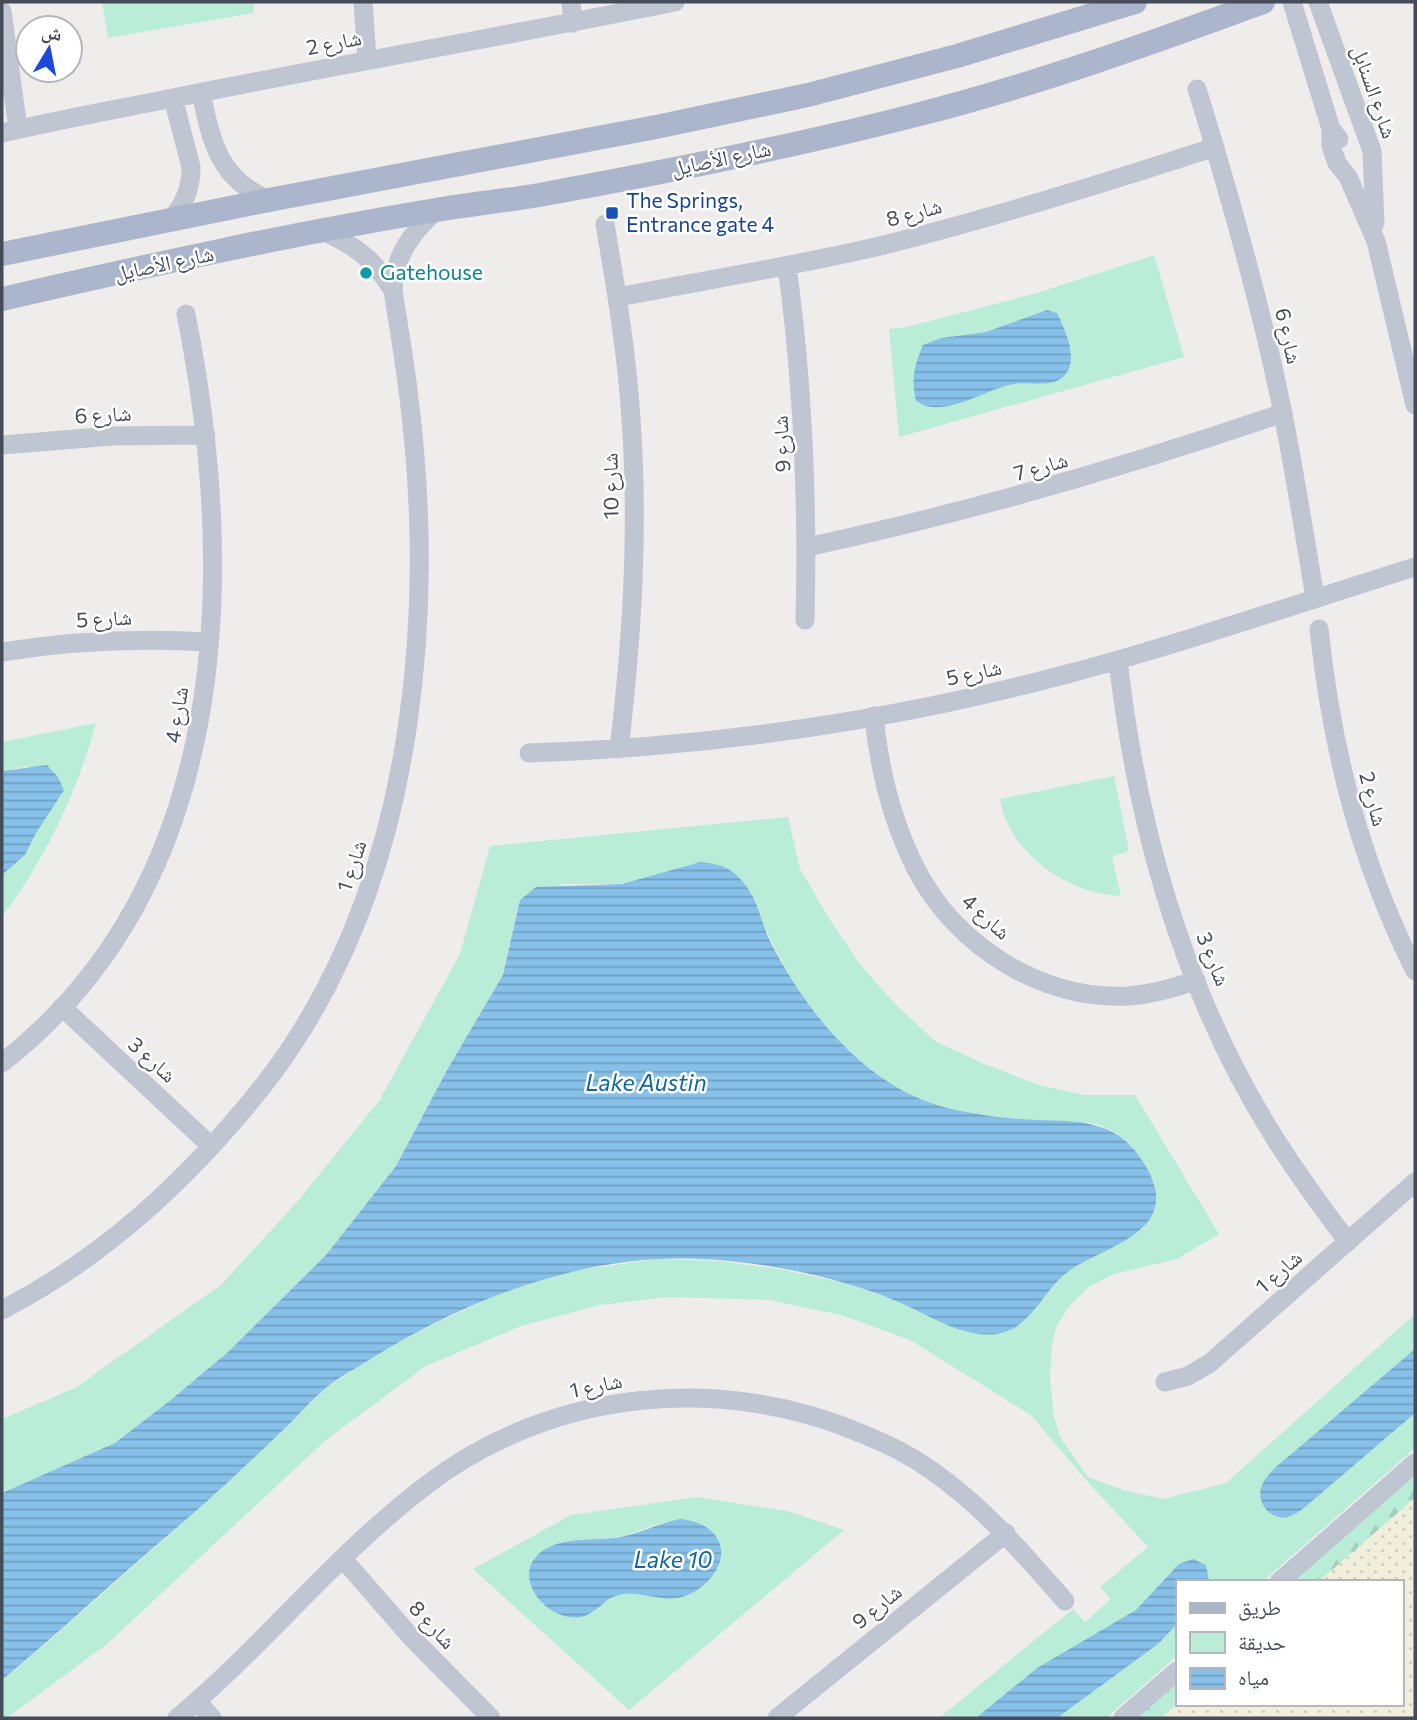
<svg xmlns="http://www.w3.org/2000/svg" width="1417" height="1720" viewBox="0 0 1417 1720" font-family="Commissioner,'Noto Naskh Arabic',sans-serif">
<defs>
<pattern id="forest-firs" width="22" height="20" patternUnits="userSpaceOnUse" patternTransform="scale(1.75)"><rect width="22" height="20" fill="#b9edd8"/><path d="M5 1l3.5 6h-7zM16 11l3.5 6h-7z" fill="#a0cdbc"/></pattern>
<pattern id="sand-dots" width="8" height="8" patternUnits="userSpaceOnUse" patternTransform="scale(1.75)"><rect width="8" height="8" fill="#f1eedc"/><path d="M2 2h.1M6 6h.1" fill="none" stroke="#d0cebf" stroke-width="1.8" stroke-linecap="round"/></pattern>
<pattern id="water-rules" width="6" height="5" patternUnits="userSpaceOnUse" patternTransform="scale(1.75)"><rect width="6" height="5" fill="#87c1e9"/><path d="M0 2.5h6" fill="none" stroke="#709fc0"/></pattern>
</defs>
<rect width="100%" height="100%" fill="#efecec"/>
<!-- forest -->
<path fill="url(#forest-firs)" d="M1415,1463V1498L1319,1582H1279Z
M1177,1671V1704L1163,1718H1123Z"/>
<!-- sand -->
<path fill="url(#sand-dots)" d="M1415,1498V1718H1161L1177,1704H1401V1582H1318Z"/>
<!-- green -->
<path fill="#b9edd8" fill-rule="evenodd" d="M102,2H254V13L108,38Z
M1154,255L1184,357L899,437L889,329L907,327L1037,293ZM1047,311L1056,312L1050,383H1018L992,389L957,404L929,408L941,338L986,332Z
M96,723C77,793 45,859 2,917V875L25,855L36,833L28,766L2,771V742Z
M1114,776L1129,851L1112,857L1121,896C1069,894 1009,854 1000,799Z
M788,817L800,869L830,920L859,963L895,1004L935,1041L982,1063L1039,1085L1084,1095H1135L1219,1234L1177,1259L1114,1274L1090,1286L1072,1303L1057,1325L1052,1344L1050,1380L1054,1417L1060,1437L1088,1477L1123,1490L1163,1499L1226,1483L1415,1314V1448L1262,1582H1177V1656L1106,1718H939L1073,1609L1085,1622L1111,1599L1100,1587L1148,1547L1085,1479L1031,1415L910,1340L841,1315L769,1300L668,1297L600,1305L521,1326L426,1366L327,1439L107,1644L7,1718H2V1680L50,1640L205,1503L328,1386L400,1340L499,1294L566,1272L657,1259L719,1261L780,1269L852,1285L898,1302L1038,1304L1065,1273L1143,1229L1155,1186C1143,1161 1130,1139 1104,1127C1093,1121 1075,1123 1062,1122C1021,1119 975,1118 936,1105C843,1072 783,983 753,895L700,862L622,884H563L520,900L503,975L447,1070L396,1166L326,1255L228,1352L172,1399L115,1443L2,1493V1419L75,1388L222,1284L296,1203L379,1101L460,954L490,846Z
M697,1497L787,1511L844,1530L629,1710L473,1569L571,1515ZM667,1521L627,1592L617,1594L592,1612L582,1541L624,1536Z"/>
<!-- water -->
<path fill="url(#water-rules)" d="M1047,310L1057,313C1065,329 1081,363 1062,378C1049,388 1028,381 1014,384C987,389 958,410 931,407C926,407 920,403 916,401C911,379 914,366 923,345L941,338L986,332Z
M47,765L58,777L64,790L36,833L25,855L2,875V771Z
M700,862C719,864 731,867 743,882C759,900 761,924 772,945C807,1012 863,1083 940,1106C966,1113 992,1117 1019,1119C1074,1123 1117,1113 1148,1170C1156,1186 1160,1201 1151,1217C1138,1241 1091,1255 1069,1271C1048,1286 1036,1315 1014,1328C978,1348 933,1317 901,1303C831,1273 734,1255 658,1259C558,1264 453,1307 369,1360C356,1369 340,1376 327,1387C312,1399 299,1415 285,1428C258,1454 232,1479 205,1503C183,1523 159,1542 137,1562C92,1601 48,1642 2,1680V1493L115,1443L172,1399L228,1352L326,1255L396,1166L447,1070L503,975L520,900L536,887L622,884Z
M1415,1349V1413L1304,1508C1299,1512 1294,1515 1288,1517C1270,1521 1255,1502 1262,1485C1265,1478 1271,1472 1276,1467Z
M681,1519C735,1526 731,1573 690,1594C662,1608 633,1583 608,1600C600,1606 591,1615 581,1617C548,1623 509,1577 541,1552C563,1535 599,1542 625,1536C644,1532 661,1522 681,1519Z
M1193,1559L1206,1565L1209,1581L1177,1582V1624L1158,1644L1057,1718H976L1037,1668L1136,1610L1179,1564Z"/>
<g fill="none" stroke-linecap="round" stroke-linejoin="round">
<!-- minor -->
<path stroke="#bfc5d1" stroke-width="19" d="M363,2L367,59
M571,2L573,23
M1292,2L1331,129L1339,139
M1318,2L1372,151L1375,223
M2,11L18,129
M1197,89C1230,196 1261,304 1283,414C1295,475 1305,537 1315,598
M201,92C211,140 218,179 269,200
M1331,129V146L1337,163L1348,177L1376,241L1415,405
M2,133C57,120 113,110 168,99C337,65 506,36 675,2
M171,219C185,203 191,188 191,167L173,98
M605,224C616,289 627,353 631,419C639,530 632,639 619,749
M323,231C356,246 374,260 393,290
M787,266C803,384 808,501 805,620
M618,297C706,280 796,266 884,245C995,217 1105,183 1215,147
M2,445L112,436L206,435
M807,547C970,512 1125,467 1283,413
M1319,629C1332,751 1360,861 1415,971
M2,652C71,641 139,638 209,642
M1118,660C1137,828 1184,993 1274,1137C1297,1173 1322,1208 1348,1242
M874,716C879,769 892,821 916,869C956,946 1042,1001 1129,996C1153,994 1175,988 1196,980
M529,753C710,747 892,721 1067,674C1184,643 1299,603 1415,567
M62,1007L211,1146
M2,1063C231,884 238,576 186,314
M2,1310C85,1267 156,1208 218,1139C246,1108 273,1076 295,1041C416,855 436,606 408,390C404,357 398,324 393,290C395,255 411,233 437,210
M1165,1382L1188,1376L1210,1363L1415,1182
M343,1559L411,1637L491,1718
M1279,1582L1415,1463
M197,1701L212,1718
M177,1718C265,1645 336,1553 428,1484C552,1389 723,1373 865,1435C888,1444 911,1456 931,1470C985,1508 1022,1552 1065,1601
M777,1718L1006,1533
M1123,1718L1177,1671"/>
<!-- major -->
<path stroke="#abb5cb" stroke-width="24" d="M2,254L269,200L656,127L808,95L957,56L1135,2
M2,299C146,266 290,234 436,210C470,204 505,201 539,195C665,172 792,147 916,115C1034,85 1149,44 1263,2"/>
</g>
<!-- markers -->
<rect fill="#1a4fb4" stroke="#fff" stroke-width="2.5" x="605" y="206" width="14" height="14" rx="3.5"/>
<circle fill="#0f9aa8" stroke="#fff" stroke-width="2.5" cx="366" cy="273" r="7"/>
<g text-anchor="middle" stroke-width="5" stroke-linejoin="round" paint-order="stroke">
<!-- street labels -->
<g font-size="21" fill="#454b59" stroke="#fff">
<text transform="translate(334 43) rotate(-11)" y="7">شارع 2</text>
<text transform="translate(1374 92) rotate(71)" y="7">شارع السنابل</text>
<text transform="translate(721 159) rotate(-12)" y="7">شارع الأصايل</text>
<text transform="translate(914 213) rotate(-15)" y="7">شارع 8</text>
<text transform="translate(164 264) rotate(-12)" y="7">شارع الأصايل</text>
<text transform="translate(1288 336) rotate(77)" y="7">شارع 6</text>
<text transform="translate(103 415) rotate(-3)" y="7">شارع 6</text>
<text transform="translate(782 444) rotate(-93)" y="7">شارع 9</text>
<text transform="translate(1041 467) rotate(-16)" y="7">شارع 7</text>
<text transform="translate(611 486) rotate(-91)" y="7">شارع 10</text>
<text transform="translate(104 619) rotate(-3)" y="7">شارع 5</text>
<text transform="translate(974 673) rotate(-12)" y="7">شارع 5</text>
<text transform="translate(177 715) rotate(-81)" y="7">شارع 4</text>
<text transform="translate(1373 799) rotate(75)" y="7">شارع 2</text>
<text transform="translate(352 866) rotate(-72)" y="7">شارع 1</text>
<text transform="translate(986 917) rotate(42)" y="7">شارع 4</text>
<text transform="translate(1213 959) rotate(68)" y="7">شارع 3</text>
<text transform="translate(152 1060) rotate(42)" y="7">شارع 3</text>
<text transform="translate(1279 1272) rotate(-41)" y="7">شارع 1</text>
<text transform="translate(596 1386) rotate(-12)" y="7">شارع 1</text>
<text transform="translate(877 1607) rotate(-39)" y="7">شارع 9</text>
<text transform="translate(432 1625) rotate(47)" y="7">شارع 8</text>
</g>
<!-- transit labels -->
<g font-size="21" fill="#164399" stroke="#fff" text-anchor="start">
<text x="626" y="208">The Springs,<tspan x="626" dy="24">Entrance gate 4</tspan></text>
</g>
<!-- culture labels -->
<g font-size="21" fill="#0d838f" stroke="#fff" text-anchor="start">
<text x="380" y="280">Gatehouse</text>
</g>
<!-- water labels -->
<g font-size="23" font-style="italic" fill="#0e66a2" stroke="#fff">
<text x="646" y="1091">Lake Austin</text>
<text x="673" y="1568">Lake 10</text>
</g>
</g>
<!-- border -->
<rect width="1417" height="1720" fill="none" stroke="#454b59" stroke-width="7"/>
<!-- legend -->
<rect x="1176" y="1580" width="228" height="126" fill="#ffffff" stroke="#b5b7bd" stroke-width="2"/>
<rect x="1190" y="1603" width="35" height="10" fill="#abb5cb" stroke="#b5b7bd" stroke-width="2"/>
<text x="1238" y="1615" font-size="21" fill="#454b59">طريق</text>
<rect x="1190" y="1632" width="35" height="21" fill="#b9edd8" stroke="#b5b7bd" stroke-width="2"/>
<text x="1238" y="1650" font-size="21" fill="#454b59">حديقة</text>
<rect x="1190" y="1668" width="35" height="21" fill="url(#water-rules)" stroke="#b5b7bd" stroke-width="2"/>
<text x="1238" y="1685" font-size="21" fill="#454b59">مياه</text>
<!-- north arrow -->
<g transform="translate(49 49) rotate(10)"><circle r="33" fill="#ffffff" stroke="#b5b7bd" stroke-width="2"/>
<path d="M0-5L12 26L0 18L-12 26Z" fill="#1c49d9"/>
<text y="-10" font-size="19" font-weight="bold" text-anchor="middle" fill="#454b59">ش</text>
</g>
</svg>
